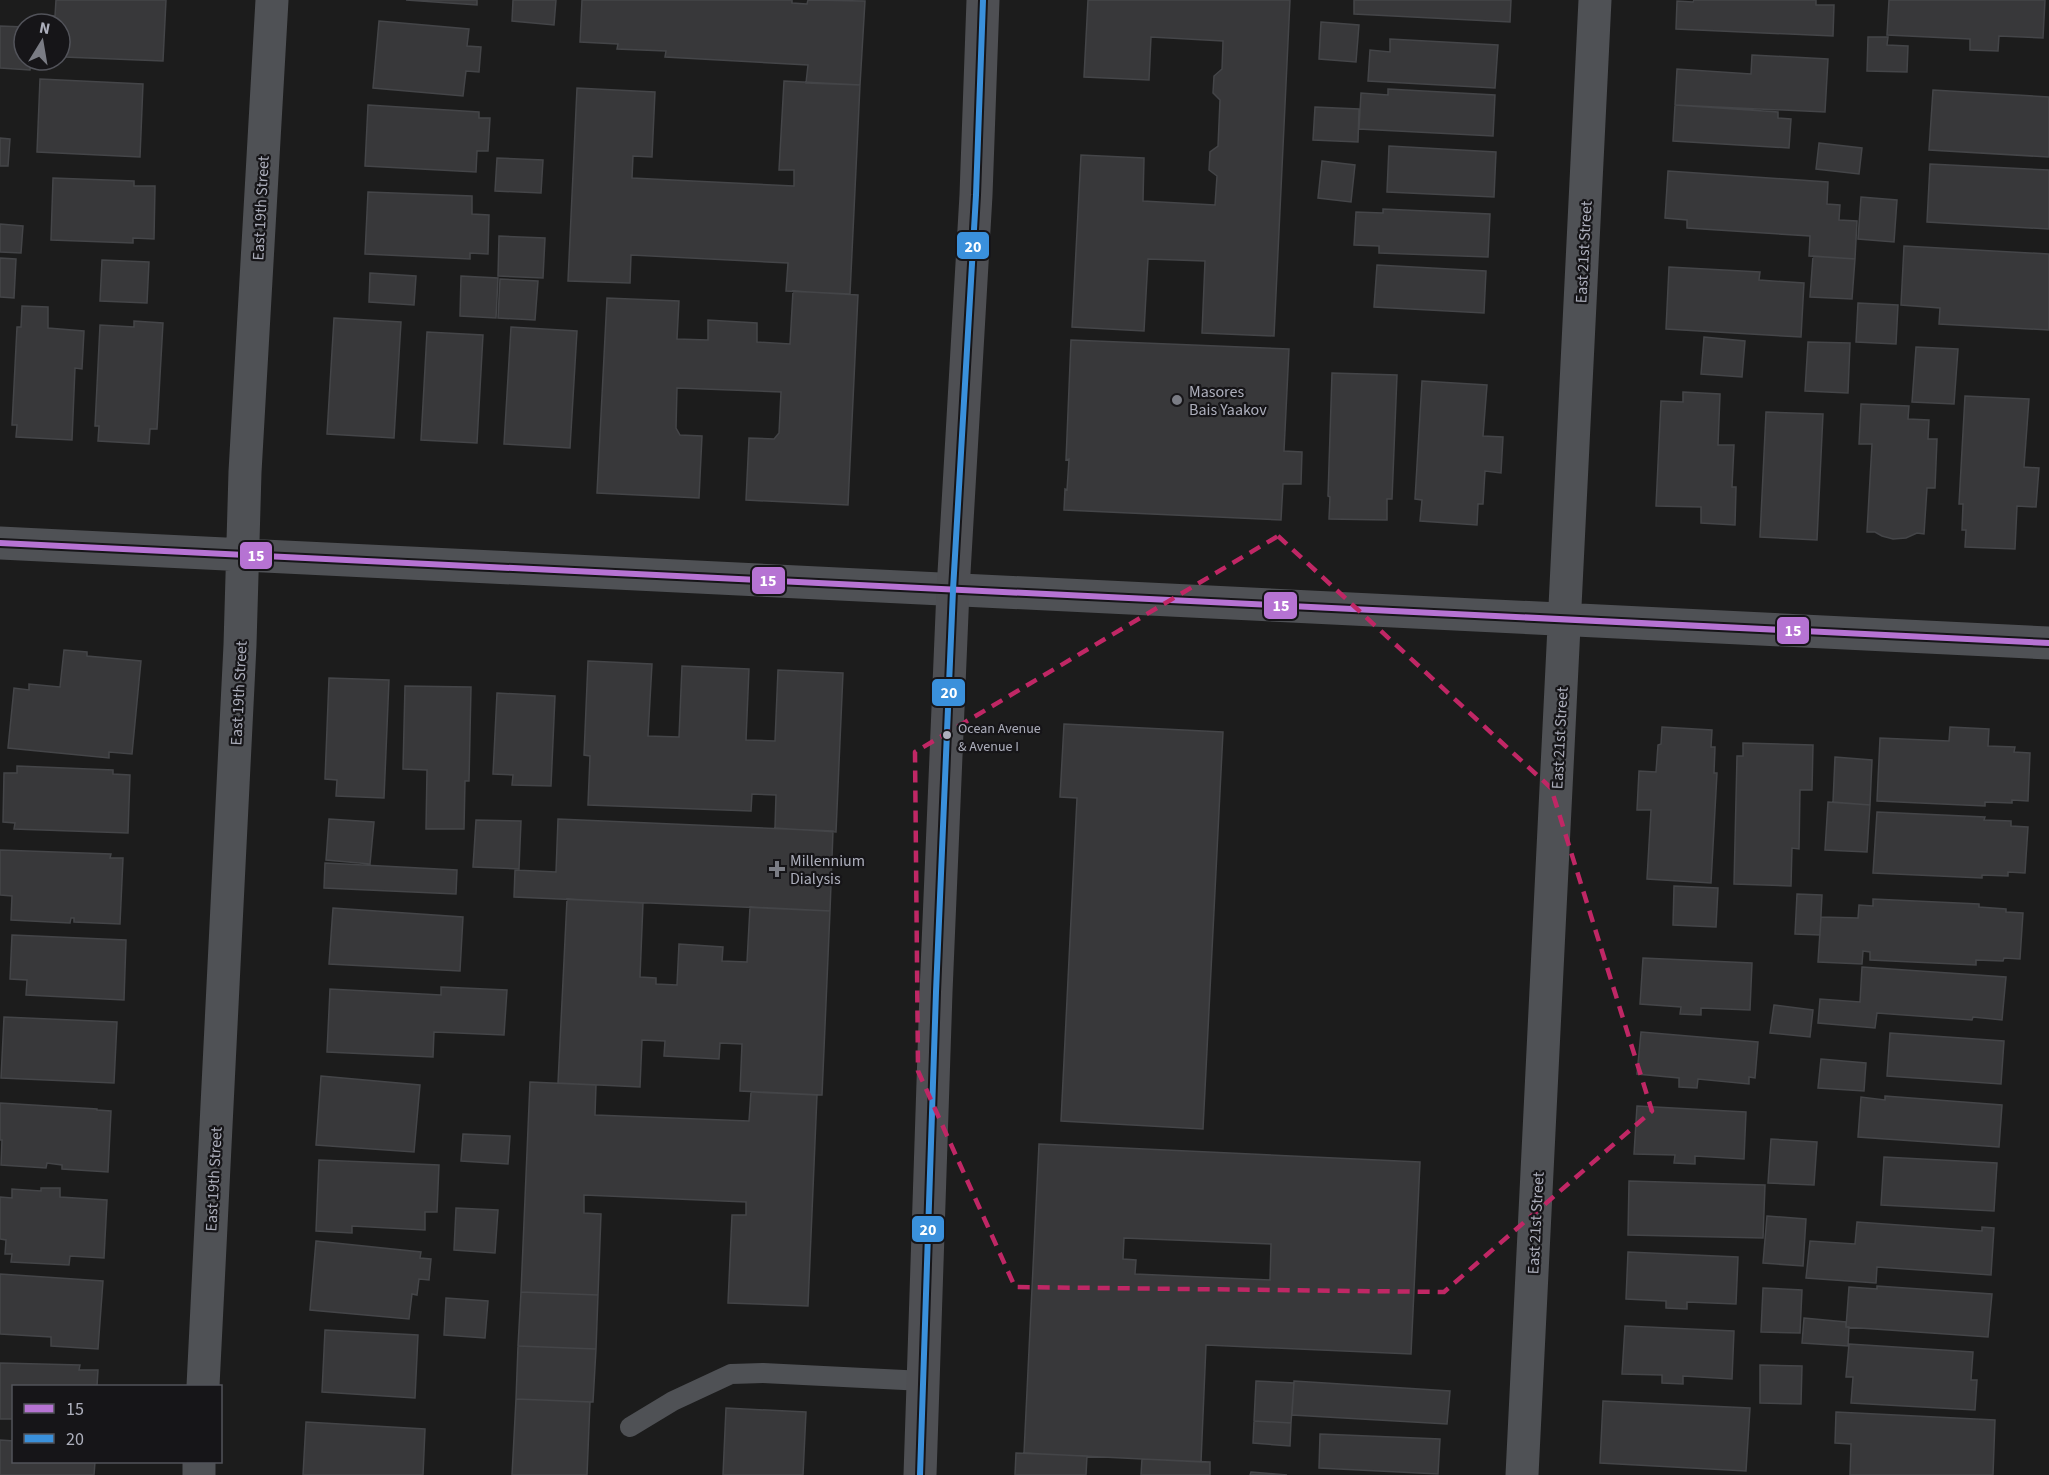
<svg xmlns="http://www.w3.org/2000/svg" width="2049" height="1475" viewBox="0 0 2049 1475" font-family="'Source Sans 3',sans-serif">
<rect width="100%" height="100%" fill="#1c1c1c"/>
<!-- building -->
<path fill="#38383a" stroke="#444548" stroke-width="1.5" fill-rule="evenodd" d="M56,0H166L163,61L64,57L65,45H60V24H46V16H55Z
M406,0H477V5Z
M513,0H556L554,25L512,21Z
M582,0H792V3L807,4L808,0L865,1L860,85L806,83L808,65L665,57L666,51L617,49L618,44L580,42Z
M1088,0H1290L1274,336L1202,333L1205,261L1148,259L1144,331L1072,327L1081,155L1144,158L1143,201L1215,205L1217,176L1209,170L1210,152L1218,146L1220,100L1213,93L1214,76L1222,69L1223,41L1151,37L1149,80L1084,77Z
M1354,0H1511L1510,22L1354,14Z
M1694,0H1816V5H1834L1833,36L1676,29L1677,1L1693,2Z
M1889,0H2045L2043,38L1999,36L1998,51L1970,50V39L1887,35Z
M379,21L469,29L467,46L481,47L479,72L466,71L463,96L373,88Z
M1321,22L1359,25L1356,62L1319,59Z
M0,26L24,27V60H31L30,70L0,68Z
M1868,37H1888L1887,45L1908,46L1907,72L1867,71Z
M1390,39L1498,45L1495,88L1368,81L1370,50L1390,52Z
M1752,55L1828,59L1825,112L1675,105L1677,69L1751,74Z
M40,79L143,84L140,157L37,152Z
M784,81L860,85L850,294L786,291L788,263L631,255L630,283L568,281L577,88L655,92L652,157L633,156L632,178L794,186V170H779Z
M1388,89L1495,95L1493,136L1359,129L1361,93L1388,95Z
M1933,90L2049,97V157L1929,150Z
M368,105L479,112V118H490L488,151H477L476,172L365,166Z
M1675,105L1778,112V118L1791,119L1789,148L1673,141Z
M1315,107L1359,109L1358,142L1313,140Z
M0,138L10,139L8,166H0Z
M1819,143L1862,148L1859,174L1816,169Z
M1389,146L1496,152L1494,197L1387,192Z
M497,158L543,160L541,193L495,191Z
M1322,161L1355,165L1351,202L1318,198Z
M1930,164L2049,170V229L1927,222Z
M1668,171L1828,182L1827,204L1840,205L1839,220L1857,221L1855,259L1809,256L1810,236L1687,228V220L1665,218Z
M53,178L134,181V186H155L154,239L133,238V243L51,240Z
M368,192L472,196V214L489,215L488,254L470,253V259L365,254Z
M1861,197L1897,200L1894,242L1858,239Z
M1383,209L1490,214L1488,257L1379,253V246L1354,245L1356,212L1383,213Z
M0,224L23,226L21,253L0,252Z
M499,236L545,238L543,278L498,276Z
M1904,246L2049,254V330L1939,324L1940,308L1901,305Z
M1813,256L1855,259L1852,299L1810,297Z
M0,258L16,259L14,298L0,297Z
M102,260L149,262L147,303L100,301Z
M1377,265L1486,271L1484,313L1374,307Z
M1669,267L1760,272L1759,280L1804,283L1801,337L1666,329Z
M370,273L416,276L414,305L369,302Z
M461,276L498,278L496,318L460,316Z
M500,279L538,281L535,320L498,318Z
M793,291L858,295L848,505L746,500L749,438L774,439L779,433L781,392L677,388L676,428L680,435L702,436L699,498L597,493L607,298L679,301L677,339L708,340V320L757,323V342L790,344Z
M1858,303L1898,305L1896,344L1856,342Z
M22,306L48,307V328L84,331L82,369L75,368L72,440L16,437L17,425H12L17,327H21Z
M334,318L401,322L394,438L327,434Z
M134,321L163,323L157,429H150L149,444L98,441L99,426H95L100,325L134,327Z
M511,327L577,331L570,448L504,444Z
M427,332L483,335L477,443L421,440Z
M1704,337L1745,341L1742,377L1701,374Z
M1071,340L1289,349L1284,451L1302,452L1301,484H1283L1281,520L1064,510L1065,489L1067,490L1069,459L1066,460Z
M1808,342L1850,343L1848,393L1805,391Z
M1916,347L1958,349L1954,404L1912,402Z
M1332,373L1397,375L1392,499H1387V520L1329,519L1330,497L1328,496Z
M1422,381L1487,385L1483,436L1503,437L1501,473L1485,471L1483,504H1478L1477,525L1420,521L1422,500L1415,499Z
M1683,392L1720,394L1718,445H1734L1732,487H1736L1735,525L1701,523V507L1656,506L1661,401L1683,402Z
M1965,396L2029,399L2024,467L2039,468L2036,507L2017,506L2015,549L1965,547L1966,530H1962L1963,504H1959Z
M1861,404L1909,406L1908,419L1929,420L1928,439H1937L1935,488H1927L1924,534L1917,533L1906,538L1893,539L1882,536L1875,532H1867L1872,444H1859Z
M1766,412L1823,414L1817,540L1760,537Z
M64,650L87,652V656L141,661L132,754L109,752V758L8,748L14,688L29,690V684L60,687Z
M588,661L652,664L648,736L679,737L682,666L749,669L746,740L775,741L778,670L843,673L836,832L775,828L776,795L752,794L751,811L588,805L590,756L584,755Z
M329,678L389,680L384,798L336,796L337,780L325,779Z
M405,686L471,687L469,781H465L464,829H426L427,770L403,769Z
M497,693L555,696L551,786L512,785L513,775L493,774Z
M1064,724L1223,732L1203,1129L1061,1121L1077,798L1060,797Z
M1662,727L1712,730L1711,747H1715L1714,773H1717L1711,883L1647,879L1651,810H1637L1639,771L1656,772L1658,745L1661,744Z
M1950,727L1989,729L1988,746L2015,747L2014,752L2030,753L2028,801L2012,800V803L1985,802V806L1877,801L1880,738L1949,741Z
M1743,743L1813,745L1812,790H1800L1799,849L1792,848L1791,886L1734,884L1737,756H1743Z
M1835,757L1872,760L1870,805L1833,802Z
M17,766L113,770V774L130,775L128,833L14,829L15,823L3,822L4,773H17Z
M1828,802L1870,805L1867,852L1825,850Z
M1877,812L1985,817L1984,820L2011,821V826L2028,827L2025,873L2008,872V876L1982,875V878L1873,873Z
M329,819L374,822L370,864L326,860Z
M558,819L833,831L830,911L514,897L515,870L556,872Z
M476,820L521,821L519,869L473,867Z
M0,850L111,854L110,858H123L120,924L74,922V918H71L70,923L11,920L12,896L0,895Z
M325,863L457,870L456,894L324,888Z
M1674,886L1718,888L1716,927L1673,925Z
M1797,894L1822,895L1820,935L1795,934Z
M567,899L643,903L640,977L656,978V984L677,985L679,944L723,947L722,961L747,962L750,907L830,911L822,1095L740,1091L742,1044L720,1043L719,1059L664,1056L665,1041L642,1040L640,1087L558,1083Z
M1873,899L1979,904V907L2006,909V912L2023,913L2020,959L2004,958L2003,961L1976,960V965L1870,960V952L1863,951L1862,964L1818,962L1821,917L1858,918L1859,905L1873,906Z
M333,908L463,917L460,971L329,964Z
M12,935L126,940L124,1000L26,995L27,980L10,979Z
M1643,958L1752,963L1750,1010L1701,1008V1015L1680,1014L1681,1007L1640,1004Z
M1862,967L2006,977L2002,1020L1973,1017L1972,1020L1877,1013L1875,1028L1818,1023L1820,999L1860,1002Z
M441,987L507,990L504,1035L434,1032L433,1057L327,1052L330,989L441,995Z
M1774,1005L1813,1010L1810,1037L1770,1033Z
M4,1017L117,1022L114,1083L1,1078Z
M1641,1032L1758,1042L1755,1078L1749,1077V1084L1698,1079L1697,1088L1679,1087V1078L1637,1074Z
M1890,1033L2004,1041L2001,1084L1887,1076Z
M1821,1059L1866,1063L1864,1091L1818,1088Z
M321,1076L420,1085L414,1152L316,1145Z
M530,1082L596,1085L595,1115L749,1121L751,1092L817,1095L808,1306L728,1303L732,1215H746V1202L584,1195V1213L601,1214L598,1295L521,1292Z
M1885,1096L2002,1105L1999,1147L1858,1137L1861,1097L1885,1100Z
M0,1103L97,1109V1110L111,1111L108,1172L62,1169V1165L47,1163L46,1168L1,1165L2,1140H0Z
M1637,1106L1746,1112L1744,1159L1695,1156V1164L1674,1163L1675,1155L1634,1154Z
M463,1134L510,1136L508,1164L461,1161Z
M1771,1139L1817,1142L1814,1185L1768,1183Z
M1039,1144L1420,1162L1411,1354L1206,1345L1201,1462L1024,1453ZM1124,1238L1271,1244L1270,1280L1135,1274L1136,1260L1123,1259Z
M1884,1157L1997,1163L1994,1211L1881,1205Z
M319,1160L439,1165L437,1212H425V1230L352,1226V1233L316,1231Z
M1629,1181L1765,1185L1763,1238L1628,1235Z
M41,1188H60V1197L107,1200L104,1258L70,1256L69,1265L11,1262L12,1254H5L6,1240L0,1239V1197L12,1198V1189L41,1191Z
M456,1208L498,1210L495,1253L454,1250Z
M1767,1216L1806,1219L1803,1266L1763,1263Z
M1857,1222L1982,1231V1227L1994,1228L1991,1275L1877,1267L1876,1283L1806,1278L1810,1241L1855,1244Z
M316,1241L421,1252L420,1258L431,1259L429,1280L419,1279L417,1295L412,1294L409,1319L310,1310Z
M1628,1252L1738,1257L1736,1304L1687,1302V1309L1666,1308V1301L1626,1299Z
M0,1274L103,1281L98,1349L51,1346V1337L0,1334Z
M1877,1286L1992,1294L1988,1337L1846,1327L1849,1287L1877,1289Z
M1763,1288L1802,1290L1800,1333L1761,1332Z
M521,1292L598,1295L596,1349L518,1346Z
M446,1298L488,1301L485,1338L444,1335Z
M1804,1318L1846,1322V1327H1849L1848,1346L1802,1343Z
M1625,1326L1734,1331L1732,1379L1683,1376V1384L1662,1383V1375L1622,1374Z
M325,1330L418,1335L415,1398L322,1392Z
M1849,1344L1973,1352L1971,1380H1977L1975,1410L1851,1403L1853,1377H1846Z
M518,1346L596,1349L593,1402L516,1399Z
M0,1363L80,1365L79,1370H98L97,1386H14V1419H0Z
M1760,1365L1802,1366L1801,1404L1760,1403Z
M1256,1381L1294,1383L1291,1423L1254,1421Z
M1294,1381L1450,1391L1447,1424L1292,1415Z
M516,1399L590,1402L587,1475H512Z
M1603,1401L1750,1408L1746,1471L1600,1463Z
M726,1408L806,1412L803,1475H723Z
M1836,1412L1995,1420L1993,1475H1850L1851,1444L1835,1443Z
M1254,1421L1291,1423L1290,1446L1253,1443Z
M306,1422L425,1429L423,1475H303Z
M1320,1434L1440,1439L1438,1474L1319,1468Z
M0,1440L14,1441V1462H95L94,1475H0Z
M1016,1453L1087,1456L1086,1475H1015Z
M1142,1459L1210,1462V1475H1141Z
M1251,1472L1287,1475H1250Z"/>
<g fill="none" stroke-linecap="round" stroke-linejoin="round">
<!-- lane -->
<path stroke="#4f5155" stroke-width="20" d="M630,1427L673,1401L731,1374L763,1373L924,1381"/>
<!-- street -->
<path stroke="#4f5155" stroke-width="33" d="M0,543L2049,643
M203,1386L240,645L245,472L272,0
M199,1475V1462
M1522,1475L1595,0"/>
<!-- secondary -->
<path stroke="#4e4f53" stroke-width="33" d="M920,1475L936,992L953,590L976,195L983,0"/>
<defs>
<path id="bus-1" d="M0,543L2049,643"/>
<path id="bus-2" d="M920,1475L936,992L953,590L976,195L983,0"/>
</defs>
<!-- bus-1 casing -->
<use href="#bus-1" stroke="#161518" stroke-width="10"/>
<!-- bus-2 casing -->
<use href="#bus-2" stroke="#161518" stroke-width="10"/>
<!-- bus-1 -->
<use href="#bus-1" stroke="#b673d3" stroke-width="6"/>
<!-- bus-2 -->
<use href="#bus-2" stroke="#3a90db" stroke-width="6"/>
</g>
<!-- marked area -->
<path fill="none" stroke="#c02765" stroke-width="4.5" stroke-dasharray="12 8" stroke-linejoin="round" d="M1278,536L1551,788L1652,1111L1444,1292L1015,1287L918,1071L915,752Z"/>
<!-- markers -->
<g fill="#7a7c84" stroke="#161518" stroke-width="2">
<circle cx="1177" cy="400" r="6"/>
<path d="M774 860h6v6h6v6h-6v6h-6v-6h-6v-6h6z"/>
</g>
<circle fill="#adafbc" stroke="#161518" stroke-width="2" cx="947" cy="735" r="5"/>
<g text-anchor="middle" stroke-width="4.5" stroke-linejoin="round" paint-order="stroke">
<!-- bus labels -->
<g font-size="14" fill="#adafbc" stroke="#161518" text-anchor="start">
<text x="958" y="733">Ocean Avenue<tspan x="958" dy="18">&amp; Avenue I</tspan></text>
</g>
<!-- street labels -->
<g font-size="16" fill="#adafbc" stroke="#161518">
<text transform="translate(260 208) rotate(-87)" y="6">East 19th Street</text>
<text transform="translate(1583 252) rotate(-87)" y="6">East 21st Street</text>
<text transform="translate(238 693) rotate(-87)" y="6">East 19th Street</text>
<text transform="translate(1559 738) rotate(-87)" y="6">East 21st Street</text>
<text transform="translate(213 1179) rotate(-87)" y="6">East 19th Street</text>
<text transform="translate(1535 1223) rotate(-87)" y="6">East 21st Street</text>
</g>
<!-- poi labels -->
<g font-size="16" fill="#adafbc" stroke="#161518" text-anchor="start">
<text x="1189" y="397">Masores<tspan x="1189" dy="18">Bais Yaakov</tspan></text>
<text x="790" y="866">Millennium<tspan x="790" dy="18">Dialysis</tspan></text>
</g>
</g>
<g stroke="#161518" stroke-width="2">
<rect x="956" y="231" width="34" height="29" rx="6" fill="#3a90db"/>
<rect x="239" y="541" width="34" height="29" rx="6" fill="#b673d3"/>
<rect x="751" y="566" width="35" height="29" rx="6" fill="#b673d3"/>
<rect x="1263" y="591" width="35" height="29" rx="6" fill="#b673d3"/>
<rect x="1776" y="616" width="34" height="29" rx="6" fill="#b673d3"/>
<rect x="931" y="678" width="35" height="29" rx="6" fill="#3a90db"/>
<rect x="911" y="1215" width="34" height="28" rx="6" fill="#3a90db"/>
</g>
<g font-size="16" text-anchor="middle" font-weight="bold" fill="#fff">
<text x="973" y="252">20</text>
<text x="256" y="561">15</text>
<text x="768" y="586">15</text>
<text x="1281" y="611">15</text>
<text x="1793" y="636">15</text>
<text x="949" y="698">20</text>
<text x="928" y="1235">20</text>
</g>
<!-- legend -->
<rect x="12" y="1385" width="210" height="78" fill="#161518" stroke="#52535a" stroke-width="1.5"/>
<rect x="24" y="1404" width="30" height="9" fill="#b673d3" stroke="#52535a" stroke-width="1.5"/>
<text x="66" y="1415" font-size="18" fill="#adafbc">15</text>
<rect x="24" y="1434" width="30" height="9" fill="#3a90db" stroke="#52535a" stroke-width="1.5"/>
<text x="66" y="1445" font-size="18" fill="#adafbc">20</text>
<!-- north arrow -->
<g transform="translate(42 42) rotate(11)"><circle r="28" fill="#161518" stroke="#52535a" stroke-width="1.5"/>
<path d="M0-4.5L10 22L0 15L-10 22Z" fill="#7a7c84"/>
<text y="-9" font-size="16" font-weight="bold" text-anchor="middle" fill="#adafbc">N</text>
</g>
</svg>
